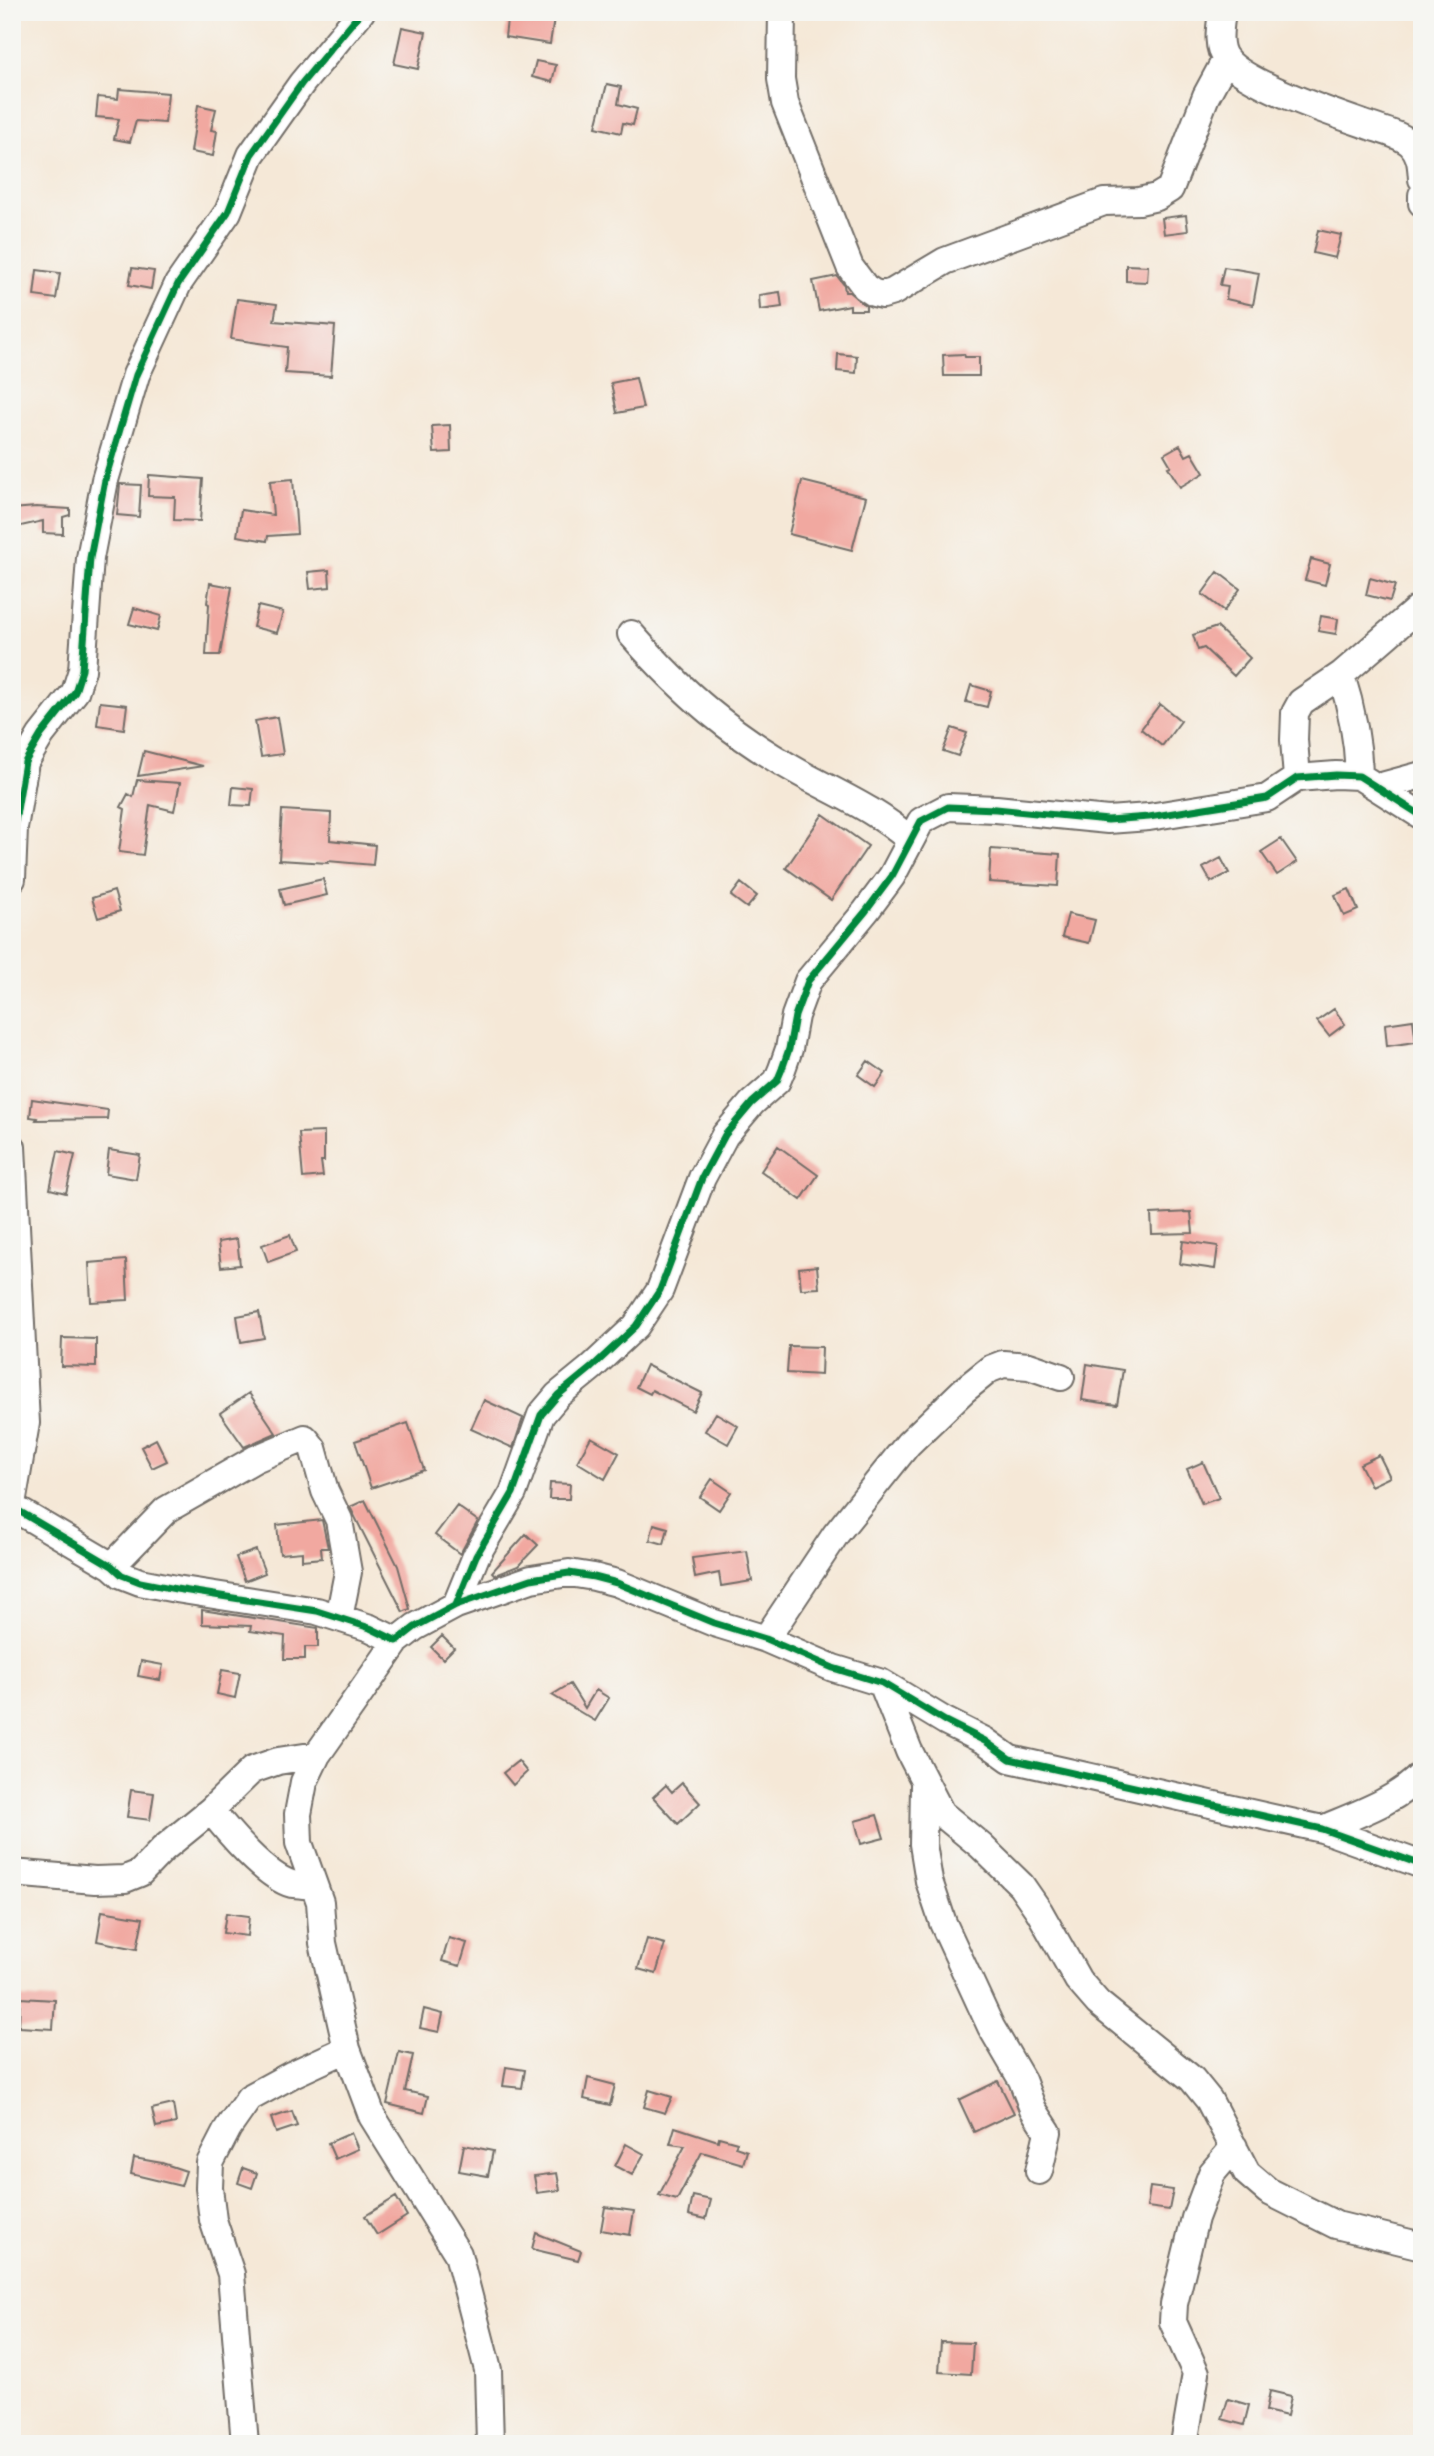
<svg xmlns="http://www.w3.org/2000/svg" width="1434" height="2456" viewBox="0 0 1434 2456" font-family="Delius,sans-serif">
<rect width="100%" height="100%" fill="#f6f6f2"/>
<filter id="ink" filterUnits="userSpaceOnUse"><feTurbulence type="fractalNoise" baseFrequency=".0143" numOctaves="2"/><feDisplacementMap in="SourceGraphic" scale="14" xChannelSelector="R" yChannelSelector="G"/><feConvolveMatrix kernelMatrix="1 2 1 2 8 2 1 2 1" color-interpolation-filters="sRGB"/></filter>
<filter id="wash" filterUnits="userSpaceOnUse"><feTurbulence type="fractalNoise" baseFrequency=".00686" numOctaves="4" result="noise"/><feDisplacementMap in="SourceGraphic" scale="28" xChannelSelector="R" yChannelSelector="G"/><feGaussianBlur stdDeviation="1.57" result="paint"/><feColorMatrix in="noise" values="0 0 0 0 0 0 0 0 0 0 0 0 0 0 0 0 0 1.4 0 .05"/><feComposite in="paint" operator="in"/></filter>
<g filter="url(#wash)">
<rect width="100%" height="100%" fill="#f5e8d7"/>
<g id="blocks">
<!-- building -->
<path fill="#f1a8a0" d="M508,12H555L550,44L505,37Z
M402,27L426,32L418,69L394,64Z
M536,61L556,65L552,82L532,77Z
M607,84L621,87L618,104L637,109L633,125L623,123L621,133L596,127Z
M119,89L168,93L165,123L136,121L130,142L114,139L119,119L96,117L98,97L118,99Z
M198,105L216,109L211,130L217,131L213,156L191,152Z
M1186,215L1188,231L1164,234L1162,218Z
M1318,230L1341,235L1335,258L1313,253Z
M1126,265L1148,266L1147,282L1126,281Z
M1224,267L1259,273L1253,305L1226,299L1228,286L1220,285Z
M132,268L154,271L151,289L129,285Z
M37,270L60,273L56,299L34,296Z
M837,276L844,285L845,292H849L866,306V310H850V305L819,311L813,281Z
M780,292L782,307L760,310L759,295Z
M237,299L277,304L274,321L335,326L331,376L285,373L287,347L231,339Z
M838,354L857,356L856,373L837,371Z
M964,354L965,357H979V376H944L943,355Z
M636,378L643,408L617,413L611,383Z
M450,425L451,452L434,453L432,426Z
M1180,445L1186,456L1192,453L1204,473L1180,487L1168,467L1171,466L1164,454Z
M149,475L203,479L200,521L174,520L175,497L148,496Z
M293,479L297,534L268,536L267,541L237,536L241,510L273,515L270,481Z
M802,481L866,497L852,550L789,534Z
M120,484L141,485L139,517L117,515Z
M36,507L70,509V515L63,517V534L43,533V521L12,528V509Z
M1311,559L1330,564L1325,585L1305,580Z
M329,570L330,587L310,589L308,572Z
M1218,572L1240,589L1224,611L1202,594Z
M1370,578L1395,585L1390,601L1366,595Z
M210,583L232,587L220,655H206L209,604L207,603Z
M258,606L283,612L277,633L253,627Z
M134,608L161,616L157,631L129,624Z
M1321,616L1338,619L1336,634L1318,631Z
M1217,627L1250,658L1234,676L1204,648L1198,650L1193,635Z
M971,685L991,691L987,707L966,702Z
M100,702L127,705L124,729L97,725Z
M1160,704L1181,721L1162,746L1141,729Z
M277,717L283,754L261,757L255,721Z
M952,728L967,733L958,756L943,751Z
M144,751L203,766L138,776Z
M137,780L180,783L174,811L150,805L143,855L119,852L125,809L121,807L128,794L133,797Z
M233,787L253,789L251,806L231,805Z
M282,810L331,813L330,840L375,845L373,865L328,861V863L279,860Z
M823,814L868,846L831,900L786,868Z
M1281,839L1297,862L1277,875L1261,852Z
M991,849L1060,854L1058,886L989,882Z
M1221,858L1229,873L1211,882L1203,868Z
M323,879L327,895L284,905L280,889Z
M741,883L757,896L747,908L731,896Z
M1349,889L1358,910L1344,916L1335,895Z
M114,891L120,911L98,918L92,898Z
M1068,914L1095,920L1089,943L1062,937Z
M1334,1009L1345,1024L1329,1036L1317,1021Z
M1413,1020L1416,1042L1387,1046L1385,1024Z
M868,1061L885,1073L875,1087L858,1075Z
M32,1099L108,1110L107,1119L36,1120L37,1118L30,1117Z
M324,1132V1161H321L323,1176L303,1178L299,1133Z
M778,1146L818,1175L801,1200L761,1171Z
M109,1150L140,1155L136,1179L106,1174Z
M58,1151L75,1155L66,1193L50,1189Z
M1191,1212L1193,1233L1152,1234L1151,1214Z
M290,1235L296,1252L268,1262L262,1245Z
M237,1239L240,1265L221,1267L218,1242Z
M1183,1241L1218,1246L1215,1269L1180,1264Z
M126,1260L128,1300L91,1302L89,1263Z
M817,1266L819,1288L801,1289L799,1268Z
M259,1312L264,1338L241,1342L237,1316Z
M62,1338L96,1339V1367L61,1366Z
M789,1346L822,1347L821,1375L787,1373Z
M1087,1364L1123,1370L1117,1405L1082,1400Z
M646,1365L702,1393L693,1411L652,1390L650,1394L636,1387Z
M249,1393L276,1433L244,1447L220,1413Z
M484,1400L523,1418L513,1448L471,1429Z
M716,1413L738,1426L728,1444L705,1431Z
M408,1423L424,1470L371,1488L355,1441Z
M591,1437L619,1453L605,1479L577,1462Z
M156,1439L167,1461L152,1468L141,1447Z
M1379,1455L1390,1477L1371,1486L1360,1464Z
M1203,1462L1219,1498L1202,1504L1187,1469Z
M712,1479L731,1492L719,1510L700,1497Z
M550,1483L570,1484L569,1499H549Z
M365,1500L398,1566L410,1609L403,1612L350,1507Z
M457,1506L478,1521L460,1554L435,1535Z
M322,1520L328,1548H321L322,1558L302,1560V1552L280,1554L277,1525Z
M654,1524L668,1528L664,1544L650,1540Z
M526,1534L538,1545L518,1566L495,1575L492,1572Z
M256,1550L265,1573L245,1581L236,1557Z
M747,1551L752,1581L721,1586L719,1573L695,1578L692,1558Z
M202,1610L318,1628V1647H305V1659H284L285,1636L250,1631L251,1626L202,1624Z
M442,1636L454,1648L443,1659L431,1647Z
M141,1661L163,1665L160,1680L138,1676Z
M222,1670L240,1673L235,1698L217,1694Z
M570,1684L585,1708L596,1690L609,1698L595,1721L552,1695Z
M518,1761L527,1772L513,1785L503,1773Z
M682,1783L700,1803L678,1824L653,1797L666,1785L672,1792Z
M131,1790L154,1793L150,1820L127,1817Z
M877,1815L884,1838L861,1844L855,1821Z
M102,1911L143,1918L137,1949L97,1941Z
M226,1913L249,1916L247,1936L223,1933Z
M449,1938L467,1943L460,1966L442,1961Z
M647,1939L665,1944L656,1974L638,1969Z
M20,1998L55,2000L53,2029L19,2027Z
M424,2009L443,2014L439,2032L420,2028Z
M399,2052L413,2055L405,2091L428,2096L424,2113L387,2104Z
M506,2067L525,2070L522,2088L503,2086Z
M588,2078L615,2085L610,2105L584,2099Z
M998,2081L1014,2113L974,2132L959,2100Z
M649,2090L672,2097L665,2113L644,2107Z
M173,2104L176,2123L156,2127L152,2109Z
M292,2111L297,2126L276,2133L271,2118Z
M675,2127L718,2141L719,2137L737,2142L735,2147L747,2151L743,2164L702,2152L677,2200L659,2195L685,2146L670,2144Z
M351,2133L358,2149L335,2159L328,2143Z
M626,2144L644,2154L632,2175L615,2166Z
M464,2145L493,2151L488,2176L459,2171Z
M134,2158L162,2163L186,2171L181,2186L131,2174Z
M243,2168L257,2173L252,2188L238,2183Z
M557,2173L560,2190L537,2193L534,2176Z
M1150,2187L1173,2190L1169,2210L1147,2207Z
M693,2196L711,2200L706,2219L689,2215Z
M396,2197L407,2216L377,2235L365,2216Z
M605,2207L634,2211L630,2235L601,2230Z
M536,2233L581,2251L578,2260L532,2249Z
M941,2342L973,2343L971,2374L939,2372Z
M1270,2391L1291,2396L1287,2416L1266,2411Z
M1228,2399L1249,2405L1244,2425L1222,2419Z"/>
</g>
</g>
<g filter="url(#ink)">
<use href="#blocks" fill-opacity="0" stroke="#726d67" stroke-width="2"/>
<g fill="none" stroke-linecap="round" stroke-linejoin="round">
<defs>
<path id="minor" d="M782,12L781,79L785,103L850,267L865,287L874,293L883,295L893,292L945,261L1104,202L1139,201L1157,197L1170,189L1206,96L1226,59
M1222,12C1220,27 1216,47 1226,59C1245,84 1335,114 1367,125C1380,130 1400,134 1411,144C1421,154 1421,166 1422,179
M1422,195V203
M631,634C684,694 730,734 800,773C838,794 877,810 910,840
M1341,675C1352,709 1358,740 1359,776
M1297,778L1294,740L1295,713L1301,702L1341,675L1422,605
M1378,787L1422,775
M12,879L14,828L25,762L41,735L75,692L82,670L90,558L105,480L136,375L178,284L228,212L251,155L302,83L361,12
M12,1147L26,1423L12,1504
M12,1507L112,1566L122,1575L140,1582L176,1589L317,1611L370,1628L397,1641L415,1627L456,1605L531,1579L569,1573L594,1577L617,1583L714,1623L766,1639L833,1668L882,1683L945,1721L985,1741L1010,1759L1322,1829L1422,1865
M112,1566L166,1510L255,1459L305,1438L313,1448L325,1491L339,1520L348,1572L339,1618
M456,1605L476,1556L513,1493L541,1415L558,1395L591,1368L636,1326L660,1290L702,1178L725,1135L752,1103L777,1081L782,1069L789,1049L795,1016L808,981L866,911L892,876L921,821L948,807L996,809L1108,820L1149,817L1267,798L1297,778L1336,775L1359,776L1422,816
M766,1639L836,1534L908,1444L964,1390L990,1369L1003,1364L1029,1366L1061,1377
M397,1641L317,1755L304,1782L298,1814L299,1843L320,1902L323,1943L347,2049L372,2116L458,2254L488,2370L490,2444
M882,1683L909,1751L941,1813L981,1846L1021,1885L1039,1911L1078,1980L1098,2003L1192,2079L1209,2100L1247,2173L1268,2191L1336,2225L1422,2246
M924,1785L923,1844L929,1881L943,1923L991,2027L1022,2080L1033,2109L1048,2132L1039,2171
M211,1810C228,1832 266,1877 292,1884C299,1885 307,1885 314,1886
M1322,1829C1355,1815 1397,1801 1422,1774
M12,1873L95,1880L125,1879L140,1873L163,1849L211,1810L252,1770L278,1761L317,1755
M245,2444L231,2274L213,2220L209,2188L210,2163L228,2128L249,2098L293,2074L347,2049
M1184,2444L1196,2373L1173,2322L1174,2304L1195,2218L1212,2173L1234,2147"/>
</defs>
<!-- minor casing -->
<use href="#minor" stroke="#726d67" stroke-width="30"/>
<!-- minor -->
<use href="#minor" stroke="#fff" stroke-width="26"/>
<defs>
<path id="cycleway" d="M12,879L14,828L25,762L41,735L75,692L82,670L90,558L105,480L136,375L178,284L228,212L251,155L302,83L361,12
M12,1507L112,1566L122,1575L140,1582L176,1589L317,1611L370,1628L397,1641L415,1627L456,1605L531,1579L569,1573L594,1577L617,1583L714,1623L766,1639L833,1668L882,1683L945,1721L985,1741L1010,1759L1322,1829L1422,1865
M456,1605L476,1556L513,1493L541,1415L558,1395L591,1368L636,1326L660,1290L702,1178L725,1135L752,1103L777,1081L782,1069L789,1049L795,1016L808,981L866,911L892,876L921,821L948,807L996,809L1108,820L1149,817L1267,798L1297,778L1336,775L1359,776L1422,816"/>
</defs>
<!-- cycleway casing -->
<use href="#cycleway" stroke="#f6f6f2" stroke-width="11"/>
<!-- cycleway -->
<use href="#cycleway" stroke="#00873e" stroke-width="7"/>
</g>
</g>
<!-- margin -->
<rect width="1434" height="2456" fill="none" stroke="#f6f6f2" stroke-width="42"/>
</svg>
